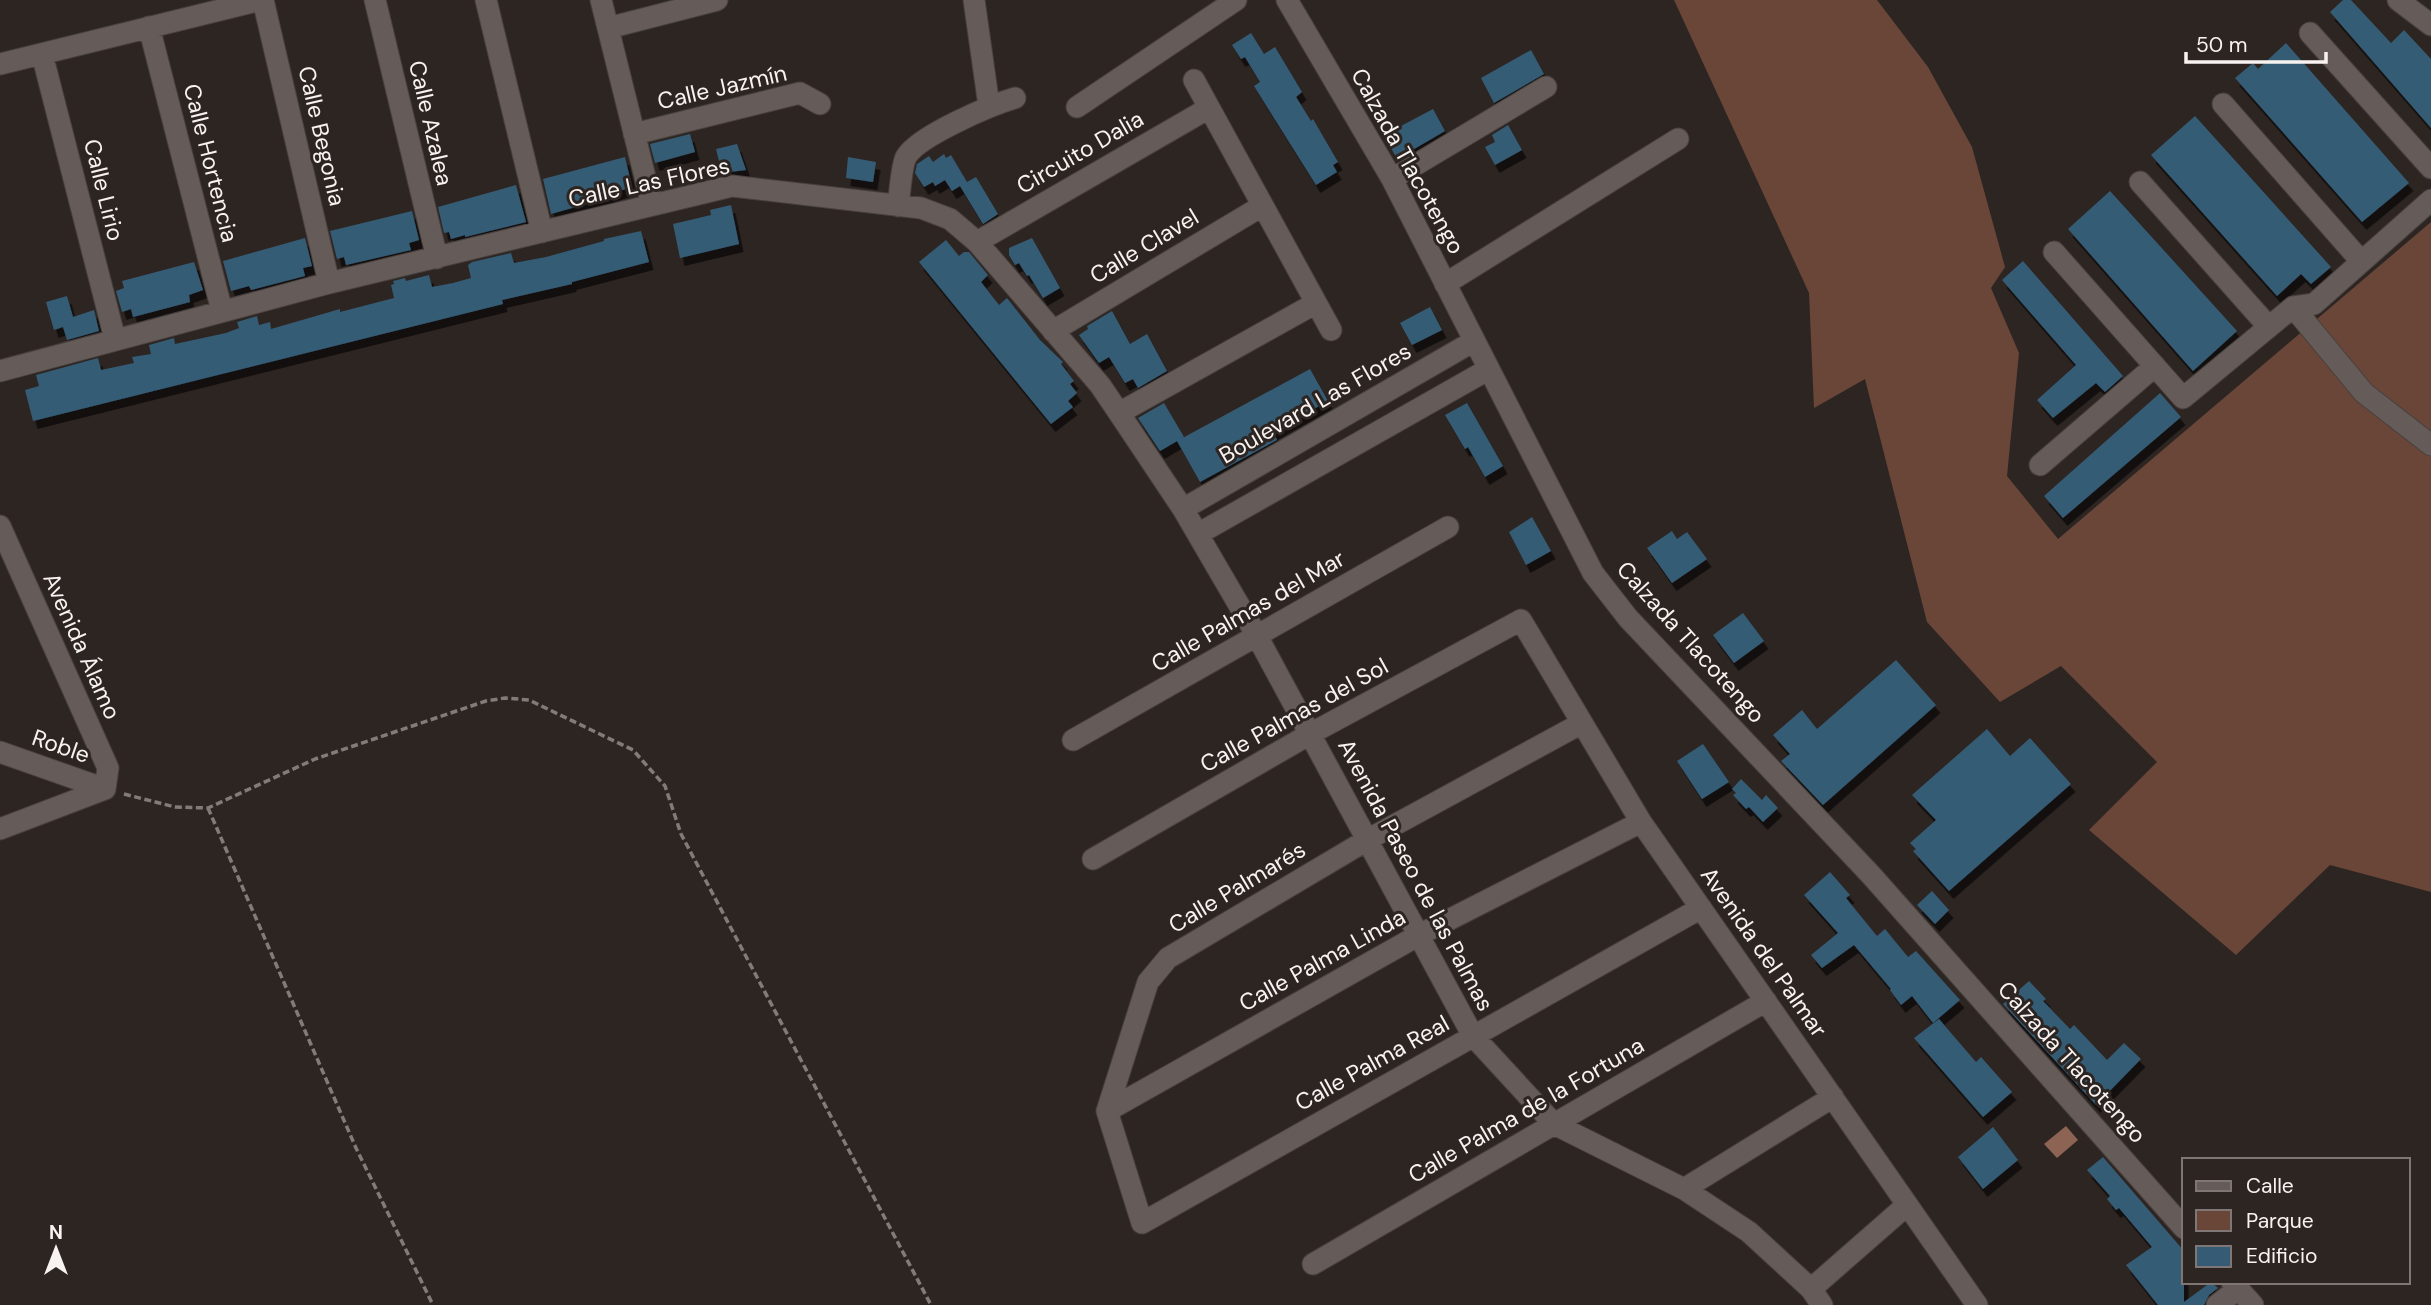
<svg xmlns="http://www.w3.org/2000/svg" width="2431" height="1305" viewBox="0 0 2431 1305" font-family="'DM Sans',sans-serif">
<defs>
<filter id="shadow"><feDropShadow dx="4.5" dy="8" stdDeviation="0" flood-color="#0009"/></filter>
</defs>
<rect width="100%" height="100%" fill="#2d2522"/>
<!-- green -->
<path fill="#6a4639" d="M1674,0H1877L1928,67L1972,147L2005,267L1991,288L2019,353L2007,476L2058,539L2431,222V892L2330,865L2236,955L2089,830L2157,762L2061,666L2000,702L1927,622L1865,379L1814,408L1809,293Z"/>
<!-- water -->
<path fill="#8d6354" d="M2066,1126L2078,1140L2057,1158L2044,1144Z"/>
<!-- building -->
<path fill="#365b75" filter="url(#shadow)" d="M2343,0H2351L2391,43L2404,30L2431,59V128L2330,12Z
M1251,33L1264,54L1275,47L1302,92L1296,97L1311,121L1313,119L1338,162L1333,165L1337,172L1316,185L1254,86L1260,82L1245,57L1241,59L1232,45Z
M2286,43L2409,183L2362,222L2235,78L2253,63L2258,69Z
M1531,50L1544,74L1494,103L1481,78Z
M1433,109L1445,131L1397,159L1384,135Z
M2195,116L2331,267L2311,284L2301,274L2277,296L2151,155Z
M1508,125L1522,150L1495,165L1485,147L1495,142L1492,135Z
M690,134L695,152L655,163L650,144Z
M737,144L746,170L722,173L716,149Z
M944,154L946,158L951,155L967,182L976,177L998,214L983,224L960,186L952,191L945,180L935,186L933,182L924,187L915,173L917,164L929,156L933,162Z
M625,157L632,187L610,194L611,197L551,214L543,179Z
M848,157L876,162L873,182L846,178Z
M516,185L526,222L465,237V235L451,239L449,232L444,233L438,207Z
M2110,191L2237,331L2193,371L2068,229Z
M731,205L739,244L680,258L673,224L711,215L710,210Z
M412,211L419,240L409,243L411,250L346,265L344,257L337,259L330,231Z
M641,231L649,262L572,282V284L502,300L503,304L33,421L25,390L39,386L36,375L98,358L101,370L134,363L132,357L151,354L149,345L174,338L175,344L226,333L239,328L237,322L257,316L259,325L270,322L271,329L340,309V312L394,298L391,285L394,284L393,281L405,278L406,281L429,275L432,287L453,283L471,278L468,265L472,262L511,253L514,263L546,257L604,241V239Z
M305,238L312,266L303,268L305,276L251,290L249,286L231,291L223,261Z
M1032,238L1060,288L1043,298L1029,275L1027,276L1019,263L1015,265L1009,255V248Z
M946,240L959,256L964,252H969L988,275L981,282L999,305L1007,298L1040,340L1063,362L1061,364L1074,381L1070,384L1077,393L1068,401L1073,407L1051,424L919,262Z
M2023,261L2123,376L2105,392L2096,383L2053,418L2037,400L2076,365L2002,280Z
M194,262L203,290L189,295L190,302L133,317L131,309L122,312L116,291L124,288L122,281Z
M67,296L73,317L94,310L99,331L67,340L63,327L54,330L46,302Z
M1430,307L1442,330L1412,345L1400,323Z
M1112,311L1130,344L1147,334L1167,371L1138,388L1133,379L1125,383L1109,357L1099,363L1079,335L1088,329L1087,326Z
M1310,369L1328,401L1273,432L1277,440L1200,482L1177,441Z
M2160,393L2181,417L2063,518L2044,496Z
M1164,403L1184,437L1160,451L1138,418Z
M1467,403L1503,466L1485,477L1468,447L1465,449L1445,415Z
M1532,517L1551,551L1526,565L1509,532Z
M1672,531L1677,539L1687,532L1707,559L1672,583L1647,548Z
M1743,613L1764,641L1734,663L1713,635Z
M1896,660L1936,705L1823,805L1781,761L1790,754L1773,735L1802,710L1817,729Z
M1987,729L2010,756L2030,738L2071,784L1949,891L1913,851L1916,849L1910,843L1936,820L1912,795Z
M1703,744L1729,782L1702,799L1677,761Z
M1741,779L1762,800L1766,795L1778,808L1763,822L1749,807L1746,809L1733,795L1736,793L1732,789Z
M1830,872L1850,895L1846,898L1877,936L1885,929L1908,957L1916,951L1960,1000L1933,1023L1912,996L1901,1005L1890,990L1891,989L1854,945L1822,968L1811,955L1838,933L1804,895Z
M1932,891L1949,910L1935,924L1917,905Z
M2029,981L2046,999L2043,1001L2070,1029L2074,1025L2107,1060L2124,1043L2141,1059L2096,1105L2003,1004Z
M1939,1019L1976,1062L1981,1057L2012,1092L1983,1117L1914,1038Z
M1993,1127L2018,1160L1983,1189L1958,1157Z
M2103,1157L2184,1251V1302L2211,1282L2218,1288L2209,1295L2204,1305H2158L2126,1265L2152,1247L2119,1208L2116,1210L2107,1199L2110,1196L2087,1170Z"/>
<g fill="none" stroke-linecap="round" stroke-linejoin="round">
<defs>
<path id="minor" d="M263,0L329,283
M375,0L437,258
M486,0L542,232
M601,0L652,205
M974,0L989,106
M1287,0L1392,179L1593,573L1628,618L1871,875L2184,1228
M2398,0L2431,25
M149,27L222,311
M608,28L717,0
M2310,33L2431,168
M42,54L115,339
M0,64L261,0
M1194,80L1331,330
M2223,104L2361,261
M1077,107L1236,0
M634,134L800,93L820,104
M1392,179L1546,87
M2140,182L2268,326
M898,206C900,194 901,167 906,157C918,136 991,105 1015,98
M977,242L1209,108
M2054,252L2183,398L2293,307L2314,304L2431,200
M1445,284L1678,139
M2293,307L2364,393L2431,445
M1053,331L1262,206
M0,371L329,283L732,186L921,208L950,219L977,242L1100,385L1119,413L1183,509L1257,636L1473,1036L1554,1124L1684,1189L1749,1232L1811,1289L1822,1305
M1119,413L1316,303
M2040,465L2155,366
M1183,509L1474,341
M0,526L108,768L105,789
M1198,534L1489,369
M1582,723L1367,840L1168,958L1148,982L1107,1111L1142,1223L1701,908
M1073,740L1448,527
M0,752L105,789
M0,829L105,789
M1093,859L1310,734L1521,620L1641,822L1977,1305
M1107,1111L1419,935L1641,822
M1684,1189L1833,1097
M1313,1264L1766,1001
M2232,1282L2253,1305
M1811,1289L1907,1205
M2217,1305L2238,1289"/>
</defs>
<!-- minor casing -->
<use href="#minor" stroke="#47403e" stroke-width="23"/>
<!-- path -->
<path stroke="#827b79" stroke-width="3.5" stroke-dasharray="7 3.5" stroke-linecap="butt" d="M124,794L175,807L208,808L315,759L486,701L505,698L529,700L633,750L665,786L681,834L931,1305
M208,808L356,1148L433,1305"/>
<!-- minor -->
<use href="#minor" stroke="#655b58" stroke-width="21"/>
</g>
<g text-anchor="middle" stroke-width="6" stroke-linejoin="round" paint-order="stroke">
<!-- street labels -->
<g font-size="23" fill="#f8f3f1" stroke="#2d2522">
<text transform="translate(722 87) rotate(-13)" y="8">Calle Jazmín</text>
<text transform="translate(431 123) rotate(77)" y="8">Calle Azalea</text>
<text transform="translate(322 136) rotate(77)" y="8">Calle Begonia</text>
<text transform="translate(1080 152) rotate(-30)" y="8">Circuito Dalia</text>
<text transform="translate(1408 161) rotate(61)" y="8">Calzada Tlacotengo</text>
<text transform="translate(211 163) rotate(76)" y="8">Calle Hortencia</text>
<text transform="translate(649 182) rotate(-12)" y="8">Calle Las Flores</text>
<text transform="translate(104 190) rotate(76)" y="8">Calle Lirio</text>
<text transform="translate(1144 246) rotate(-31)" y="8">Calle Clavel</text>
<text transform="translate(1315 403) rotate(-30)" y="8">Boulevard Las Flores</text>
<text transform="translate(1248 611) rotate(-30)" y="8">Calle Palmas del Mar</text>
<text transform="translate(1691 642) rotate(48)" y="8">Calzada Tlacotengo</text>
<text transform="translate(82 646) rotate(66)" y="8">Avenida Álamo</text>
<text transform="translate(1294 715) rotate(-29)" y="8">Calle Palmas del Sol</text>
<text transform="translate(61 746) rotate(19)" y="8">Roble</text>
<text transform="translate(1416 875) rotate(62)" y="8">Avenida Paseo de las Palmas</text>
<text transform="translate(1237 887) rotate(-31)" y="8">Calle Palmarés</text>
<text transform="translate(1764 952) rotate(55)" y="8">Avenida del Palmar</text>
<text transform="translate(1322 960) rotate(-29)" y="8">Calle Palma Linda</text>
<text transform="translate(2072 1062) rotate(48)" y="8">Calzada Tlacotengo</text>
<text transform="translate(1372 1063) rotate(-29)" y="8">Calle Palma Real</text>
<text transform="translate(1526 1110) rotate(-30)" y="8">Calle Palma de la Fortuna</text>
</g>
</g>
<!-- legend -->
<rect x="2182" y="1158" width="228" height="126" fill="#2d2522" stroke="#7e7775" stroke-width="2"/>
<rect x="2196" y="1181" width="35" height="10" fill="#655b58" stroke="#7e7775" stroke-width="2"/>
<text x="2246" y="1193" font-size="21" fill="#f8f3f1">Calle</text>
<rect x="2196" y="1210" width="35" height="21" fill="#6a4639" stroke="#7e7775" stroke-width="2"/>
<text x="2246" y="1228" font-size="21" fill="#f8f3f1">Parque</text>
<rect x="2196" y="1246" width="35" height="21" fill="#365b75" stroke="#7e7775" stroke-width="2"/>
<text x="2246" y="1263" font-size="21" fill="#f8f3f1">Edificio</text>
<!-- north arrow -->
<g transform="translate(56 1249)" stroke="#2d2522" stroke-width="5" paint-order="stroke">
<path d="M0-5L12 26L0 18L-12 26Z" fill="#f8f3f1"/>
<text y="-10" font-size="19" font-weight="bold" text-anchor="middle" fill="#f8f3f1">N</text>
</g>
<!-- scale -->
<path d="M2186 52v10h140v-10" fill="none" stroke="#f8f3f1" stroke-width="3.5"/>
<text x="2196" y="52" font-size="21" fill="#f8f3f1" stroke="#2d2522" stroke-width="5" paint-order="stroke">50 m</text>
</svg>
